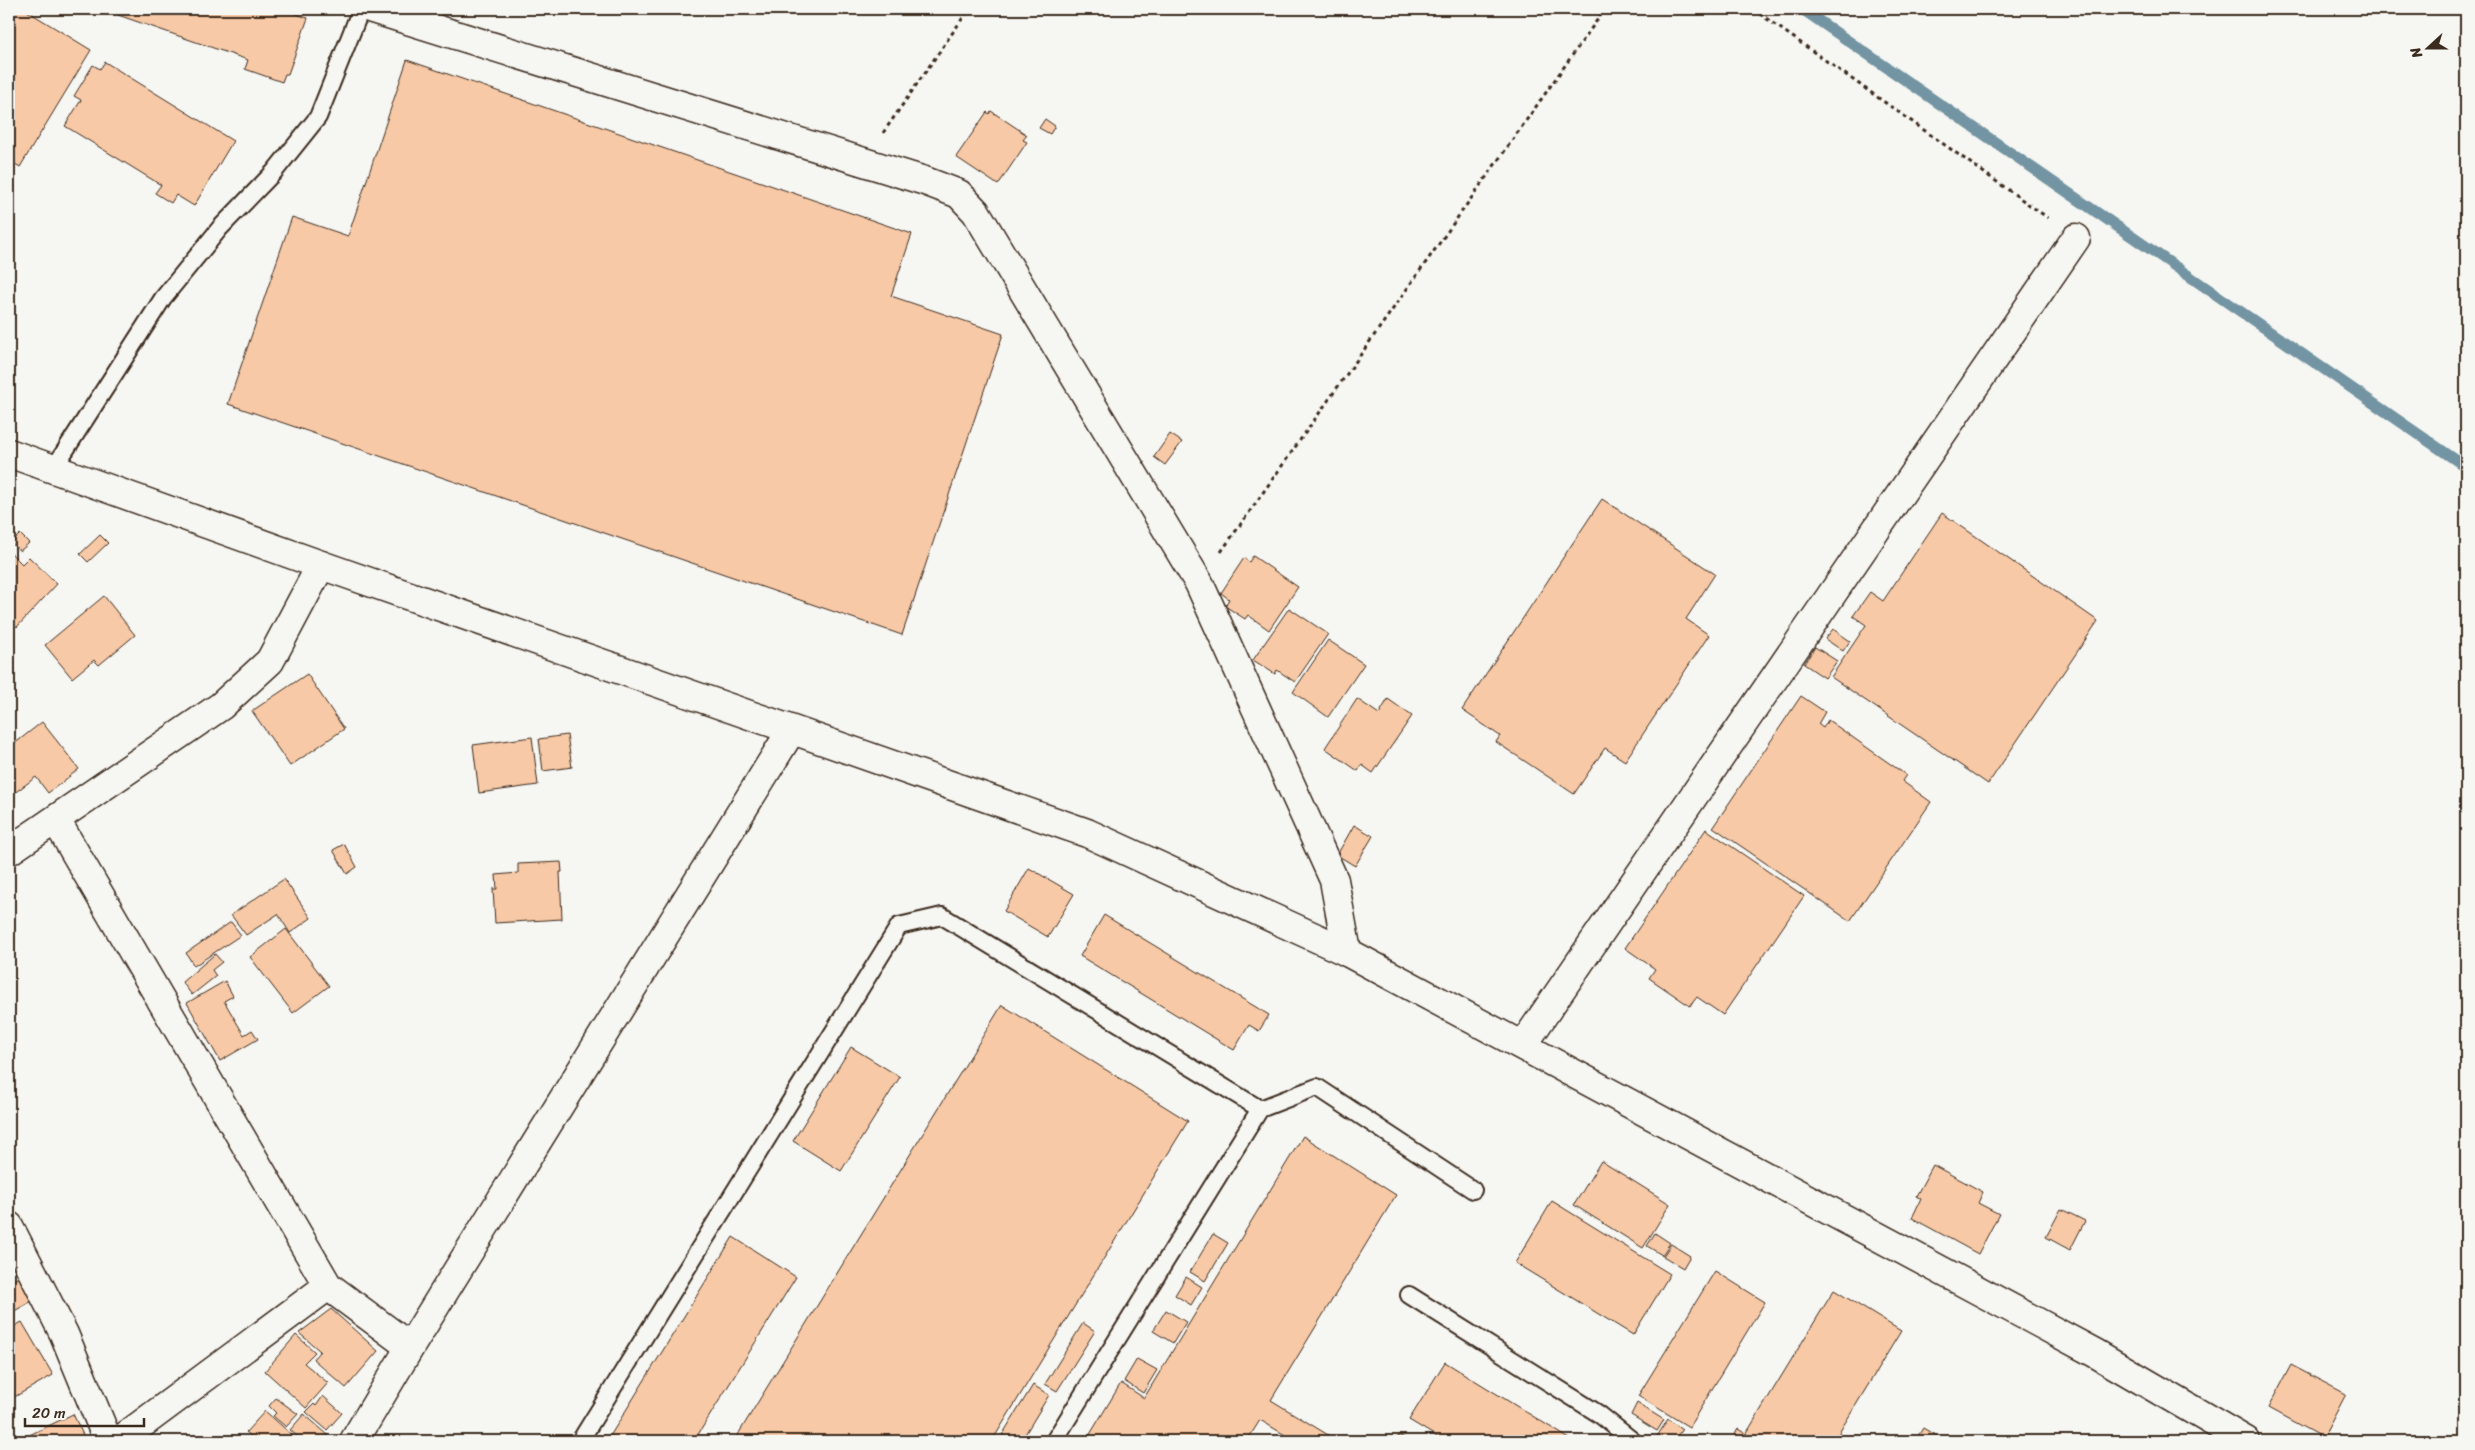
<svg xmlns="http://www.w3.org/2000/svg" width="2475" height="1450" viewBox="0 0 2475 1450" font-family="Sriracha,sans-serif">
<rect width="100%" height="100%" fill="#f6f6f2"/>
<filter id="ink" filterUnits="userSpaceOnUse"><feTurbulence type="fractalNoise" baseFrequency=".02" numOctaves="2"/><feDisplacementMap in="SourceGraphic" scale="10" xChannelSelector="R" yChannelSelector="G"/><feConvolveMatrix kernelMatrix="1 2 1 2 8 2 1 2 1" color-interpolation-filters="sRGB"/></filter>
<g filter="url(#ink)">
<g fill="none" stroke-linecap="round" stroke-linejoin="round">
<!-- stream -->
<path stroke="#7394a2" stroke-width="11" d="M1802,9L2466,467"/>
</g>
<!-- building -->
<path fill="#f7c9a6" stroke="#3b2a1e" d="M9,9H24L91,50L20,167L9,160Z
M120,9H282L308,18L288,74H285L282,82L245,69L248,60L118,15Z
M407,60L912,234L891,296L1003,334L902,635L228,404L292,217L348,236Z
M105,62L233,141L194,206L176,195L171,203L155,193L161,185L65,126L81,100L74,96L93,65L100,69Z
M991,111L1027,135L1023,140L1027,142L998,185L956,157L987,112L989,114Z
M1045,119L1055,126L1050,134L1039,128Z
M1170,434L1182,442L1165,465L1154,457Z
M1602,499L1715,574L1686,619L1709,635L1625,761L1605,748L1574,794L1496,742L1500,736L1462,710Z
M1942,513L2098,621L1988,784L1831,677L1866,625L1853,616L1870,592L1883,601Z
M20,534L29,543L20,551L11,543Z
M100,535L108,543L88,562L80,554Z
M9,551L22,564L29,557L57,584L17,627L9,619Z
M1253,556L1298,587L1269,630L1248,615L1245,619L1225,606L1229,599L1221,593L1244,558L1249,562Z
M104,596L135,635L99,665L94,660L72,678L45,645Z
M1289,608L1328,634L1295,682L1277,670L1275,674L1253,660Z
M1833,629L1850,641L1843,651L1825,639Z
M1328,640L1364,664L1328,717L1293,692Z
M1815,647L1837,661L1825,678L1804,664Z
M307,674L344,729L290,766L252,711Z
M1801,696L1825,712L1818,724L1823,728L1828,720L1906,775L1902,781L1931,802L1850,921L1713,827Z
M1357,699L1379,714L1388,699L1412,716L1373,773L1362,765L1358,771L1325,748Z
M42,722L79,769L48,793L36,777L9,797V748Z
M567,735L572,767L543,771L539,739Z
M532,737L538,785L479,793L473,745Z
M1354,825L1373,836L1355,866L1337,855Z
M1706,829L1804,896L1723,1015L1697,997L1690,1006L1649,978L1655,969L1625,948Z
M344,844L357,867L347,874L333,850Z
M561,862L562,872H560L562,919L495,923L493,889H497L496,875L518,873V864Z
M1029,868L1074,894L1048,937L1004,911Z
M284,879L311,918L290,933L278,914L246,935L231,915Z
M1104,915L1269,1015L1259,1031L1249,1025L1234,1050L1080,956Z
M231,922L241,935L194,966L186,953Z
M286,929L329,986L293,1013L250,957Z
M215,954L222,962L212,970L216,976L192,995L182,982Z
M225,981L233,996L224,1001L244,1035L252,1030L258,1039L220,1061L187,1003Z
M1002,1005L1188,1121L992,1441H734Z
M851,1047L900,1077L841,1171L793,1141Z
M1303,1136L1396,1195L1271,1400L1338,1441H1295L1260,1420L1247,1441H1086L1121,1383L1144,1398Z
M1601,1161L1670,1204L1643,1248L1574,1205Z
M1933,1165L1983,1192L1978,1203L1999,1214L1978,1254L1912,1218L1921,1199L1916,1196Z
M1552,1201L1670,1274L1633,1335L1515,1263Z
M2061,1209L2085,1221L2070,1250L2046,1237Z
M1655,1233L1670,1243L1662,1255L1647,1246Z
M1213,1234L1228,1243L1205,1281L1190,1272Z
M733,1237L796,1277L694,1441H607Z
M1671,1244L1690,1256L1683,1268L1663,1256Z
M1715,1271L1765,1302L1689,1427L1638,1396Z
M21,1276L34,1300L9,1314V1282Z
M1186,1277L1202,1287L1191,1305L1175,1295Z
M1834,1290L1901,1331L1834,1441H1731L1738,1429L1746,1434Z
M331,1309L378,1351L346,1388L313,1359L320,1351L299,1333Z
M1166,1310L1186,1322L1173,1343L1153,1331Z
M22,1322L53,1375L9,1400V1329Z
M1083,1323L1095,1331L1057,1391L1045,1384Z
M296,1335L315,1352L304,1363L328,1383L306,1408L265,1371Z
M1137,1359L1157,1370L1143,1393L1124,1381Z
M1445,1362L1573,1441H1444L1409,1420Z
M2291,1365L2346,1394L2323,1438L2268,1408Z
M1033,1385L1049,1395L1021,1441H1012L1002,1435Z
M323,1396L342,1413L327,1430L306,1412L314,1404L316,1406Z
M276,1398L298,1414L286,1427L273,1416L276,1413L269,1406Z
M1637,1403L1664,1420L1657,1431L1631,1415Z
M265,1411L299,1441H257L246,1432Z
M73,1414L86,1441H17Z
M304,1414L328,1435L323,1441H303L290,1430Z
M1668,1419L1682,1429L1674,1441H1662L1656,1438Z
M1923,1428L1945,1441H1915Z
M1399,1435L1409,1441H1395Z"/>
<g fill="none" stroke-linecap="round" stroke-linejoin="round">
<defs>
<path id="service" d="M54,468L163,298L220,228L274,172L318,117L361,9
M1409,1295L1599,1414L1633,1441
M580,1441L899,926L942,916L1260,1109
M1054,1441L1260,1109L1317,1087L1473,1190"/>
<path id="minor" d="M372,9L925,181L959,194L976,212L1199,583L1334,880L1347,952
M56,820L328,1286L410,1347
M9,851L221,706L270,661L321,565
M1523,1045L2076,238
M9,1226L64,1334L108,1441
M119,1441L328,1286
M354,1441L410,1347L791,731"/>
<path id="tertiary" d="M9,453L321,565L1087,833L1347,952L2095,1353L2246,1441"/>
</defs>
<!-- service casing -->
<use href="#service" stroke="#3b2a1e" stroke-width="20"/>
<!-- minor casing -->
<use href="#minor" stroke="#3b2a1e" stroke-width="31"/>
<!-- tertiary casing -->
<use href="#tertiary" stroke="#3b2a1e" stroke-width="31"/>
<!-- path -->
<path stroke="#3b2a1e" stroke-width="3" stroke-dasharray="4 4" stroke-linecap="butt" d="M1753,9L2048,218
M883,133L969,9
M1221,552L1605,9"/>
<!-- service -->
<use href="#service" stroke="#f6f6f2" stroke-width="16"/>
<!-- minor -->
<use href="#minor" stroke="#f6f6f2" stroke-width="28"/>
<!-- tertiary -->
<use href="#tertiary" stroke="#f6f6f2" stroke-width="28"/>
</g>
</g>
<!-- margin -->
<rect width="2475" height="1450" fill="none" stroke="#f6f6f2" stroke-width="30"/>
<rect x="15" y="15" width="2445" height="1420" fill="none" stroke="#3b2a1e" stroke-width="2" filter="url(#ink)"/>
<!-- north arrow -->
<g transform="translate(2428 48) rotate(249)" stroke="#f6f6f2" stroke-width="4" paint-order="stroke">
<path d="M0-4L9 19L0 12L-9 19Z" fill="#3b2a1e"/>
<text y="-8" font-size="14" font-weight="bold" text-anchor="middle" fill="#3b2a1e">N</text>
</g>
<!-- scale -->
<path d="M25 1418v8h119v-8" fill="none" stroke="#3b2a1e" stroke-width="2.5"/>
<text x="32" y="1418" font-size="15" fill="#3b2a1e" stroke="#f6f6f2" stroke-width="4" paint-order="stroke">20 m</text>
</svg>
